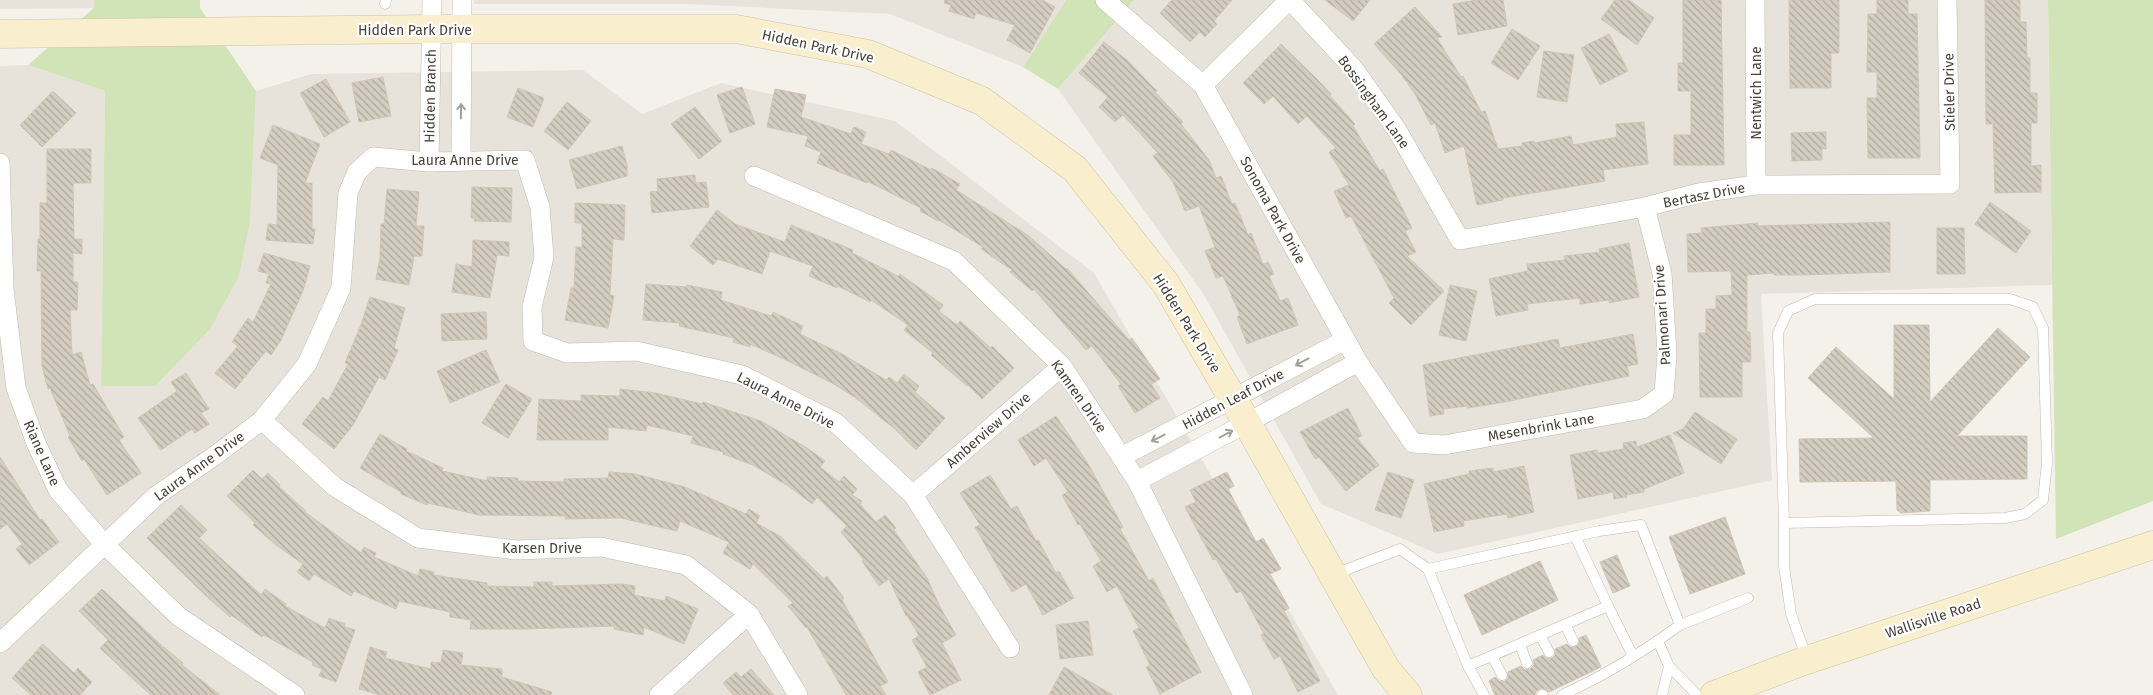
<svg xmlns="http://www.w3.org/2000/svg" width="2153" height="695" viewBox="0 0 2153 695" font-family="'Fira Sans',sans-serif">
<defs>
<pattern id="building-back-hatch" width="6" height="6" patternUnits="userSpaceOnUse" patternTransform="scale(1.25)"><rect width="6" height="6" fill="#d4cdc1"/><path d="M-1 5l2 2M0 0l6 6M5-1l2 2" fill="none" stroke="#aea89e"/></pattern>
</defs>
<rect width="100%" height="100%" fill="#f4f1eb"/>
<!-- residential -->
<path fill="#e7e3da" d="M0,0H94V8L0,9Z
M474,0H1066L1023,67L890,14L689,4H474Z
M1134,0H2048L2052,285L1761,294L1772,480L1438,554L1321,504L1204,295L1058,89Z
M28,65L105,91L101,386L250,221L256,91L311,74L583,70L642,114L721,83L895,121L1094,273L1338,695H0V66Z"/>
<!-- grass -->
<path fill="#d0e4b8" d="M94,0H200V8L256,91L250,221L239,276L210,329L155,386H101L105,91L28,65L94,8Z
M1066,0H1134L1058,89L1023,67Z
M2048,0H2153V501L2056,539Z"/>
<!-- building -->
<path fill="url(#building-back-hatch)" stroke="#cfc5b5" d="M945,0H1042L1055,7L1030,53L1007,40L1015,25L976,13L974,19L949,11L951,5L944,3Z
M1172,0H1232L1214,21L1217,24L1205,37L1200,32L1190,42L1160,13Z
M1325,0H1370L1353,21Z
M1477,0H1503L1507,26L1458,35L1453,4Z
M1615,0H1629L1654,18L1637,45L1601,19Z
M1683,0H1721L1724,165H1674V135H1691V91H1678V63H1683Z
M1789,0H1839V53H1831V88H1790Z
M1877,0H1908V14H1917L1920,158H1868L1867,98H1877V72H1867L1868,14H1877Z
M1985,0H2020V22H2026L2027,58H2030V93H2037V123H2031V166L2041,165V192L1995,193L1993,124H1986Z
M1415,7L1442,37L1437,38L1461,77L1463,76L1481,112L1485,111L1498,149L1522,146V143L1534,141V143L1571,136L1573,145L1617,137L1616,124L1644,122L1648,164L1603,170L1605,181L1503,198V200L1477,205L1464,146L1445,153L1435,123L1431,125L1415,94L1401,74L1374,44Z
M1512,29L1540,46L1518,80L1491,63Z
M1609,34L1628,71L1600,85L1581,48Z
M1104,42L1127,60L1157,91L1155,92L1183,122L1181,124L1209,160L1216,178L1221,176L1232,204L1235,203L1248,235L1251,233L1263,264L1268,262L1274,274L1269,276L1280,301L1288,298L1298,325L1247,344L1237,317L1240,315L1223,276L1216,278L1205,251L1215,247L1199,206L1185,211L1173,182L1153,156L1158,153L1123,115L1115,122L1099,107L1108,97L1079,73Z
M1281,44L1319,81L1331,94L1330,96L1355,124L1353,126L1380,171L1383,169L1412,228L1405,231L1416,252L1407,256L1444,291L1411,325L1389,303L1394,298L1351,216L1346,218L1334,191L1349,185L1329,152L1336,148L1307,116L1298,124L1273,96L1264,104L1243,83Z
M1544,51L1574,55L1567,102L1537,97Z
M383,77L391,116L359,122L352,83Z
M326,79L350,122L324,137L300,93Z
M742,87L755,124L730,133L717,95Z
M518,88L544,98L533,127L507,117Z
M775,89L806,95L801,117L851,134L854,127L866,132L861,144L889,154L891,150L931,170L932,168L960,184L956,190L1029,236L1066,269L1067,268L1129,340L1132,338L1160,379L1151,384L1160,398L1135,413L1118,386L1121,384L1092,346L1086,350L1034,289L1032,291L1010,272L1012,270L981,249L983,247L939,220L938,221L920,211L921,208L867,181V183L817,163L821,152L805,146L808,136L767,127Z
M53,91L76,113L42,147L20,125Z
M567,102L591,121L568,150L544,131Z
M695,107L722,141L699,159L671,124Z
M273,125L320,144L305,183H312V229H315L313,244L266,240L268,224L277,225L278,165L260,158Z
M1826,132V149L1822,148V160L1792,161L1791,133Z
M622,146L627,165V176L577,189L569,160Z
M47,149H91V183H73L74,239H82V254L73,253V282H78L77,310H70L72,355L81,352L90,385L93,384L124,437L119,440L141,473L107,495L84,459L82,461L68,437L70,436L50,388L48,389L42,366L41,271H37L38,239H40V203H47Z
M695,175L696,183L706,182L709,207L652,213L650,192L658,191L657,179Z
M472,187L512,188L511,222L474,221L475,218H471Z
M387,189L419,192L416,226H424L422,256H414L409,285L376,279L380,257L381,224H384Z
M1990,202L2031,231L2016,253L1975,224Z
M575,203L625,205L624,240L613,239L610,295L614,296L608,328L565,320L571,288H574L576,247H582V223H575Z
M717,210L735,224L785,242L791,225L853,250L852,253L898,276L900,274L943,305L939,311L957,325L960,321L991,348L992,346L1014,368L982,399L968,385L967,386L931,355L933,353L904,330L908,325L871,300L870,302L838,286L837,288L809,276L813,266L770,251L762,274L718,259L713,265L690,246Z
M1890,222V272L1801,275H1774V273L1747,275V332H1750L1751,362H1742V397H1700L1699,333H1706V309H1716V296L1732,295L1731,271L1688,272L1687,234L1702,233L1701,228L1758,223V226Z
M1937,228H1964L1965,274H1937Z
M473,240L509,242V256L497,255L490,298L452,292L456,264L472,267Z
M1629,243L1639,297L1609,303V300L1580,304V298L1527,304L1528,310L1496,316L1489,279L1528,271L1527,264L1565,260L1564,256L1600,252L1599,249Z
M264,253L310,266L303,291L281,340L271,355L266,351L235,389L215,373L238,346L232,342L248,318L253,322L271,284L266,283L269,274L258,271Z
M646,284L687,287V285L722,292L721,300L771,316L773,312L803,326L800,334L842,354L886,380L889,377L897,383L904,374L919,386L915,392L945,418L916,450L895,429L856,398L834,384L786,360L750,344V347L733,342L734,338L679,326L680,323L643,320Z
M1450,285L1477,291L1466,341L1439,335Z
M370,297L405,308L394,348L398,350L385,380L379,377L353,425L334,449L302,424L323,397L328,401L348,364L345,363L361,325Z
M486,312L487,339L442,341L441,314Z
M1894,325H1929L1930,402L1998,328L2030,357L1957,436H2027V479L1930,480V511L1901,513L1897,510L1896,481L1800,482L1799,439L1874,438L1808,378L1836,347L1894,399Z
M1633,334L1638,364L1627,366L1629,376L1505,402L1467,408V406L1443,409L1444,414L1430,416L1423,365L1558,339L1560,348Z
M486,350L500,382L450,403L437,371Z
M186,373L209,409L201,413L209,424L195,433L192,429L161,450L138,418L177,391L171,382Z
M506,384L532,399L508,438L482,423Z
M620,389L656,393L702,404L703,402L761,421L807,448L825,461L820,467L839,482L844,476L857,489L852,495L862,501L860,504L876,522L885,515L896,528L894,530L927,578L940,607L956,635L942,643L961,680L930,695L918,672L927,667L912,640L919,636L907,615L906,616L889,579L879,586L862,561L864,560L841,532L847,526L817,497L812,504L790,487L753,465L723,454V452L691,443L693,436L647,425L646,431L608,427V440H537L539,399L581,401V395L620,396Z
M1348,408L1362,436L1357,438L1379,465L1346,491L1319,457L1315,459L1300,432Z
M1695,412L1737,439L1721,464L1673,433L1683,429Z
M1056,416L1087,462L1123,527L1120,529L1149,581L1153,578L1201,672L1160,694L1146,667L1150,665L1133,631L1139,628L1117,586L1107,592L1093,566L1101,561L1080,524L1078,525L1062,495L1068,492L1046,458L1034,466L1018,440Z
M380,434L407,449L406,451L443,468L442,471L487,481V477L518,478V481L564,482V479L608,478L609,472L635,474L685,487L746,514L749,509L760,516L756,523L780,536L824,579L827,576L844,598L842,600L888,682L880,686L886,695H846L807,627L806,628L788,606L793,603L753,564L750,569L723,553L729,542L680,521L677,531L621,518L565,519V516L479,515L428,503L427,505L401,494V492L360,468Z
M1670,435L1684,473L1644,489V492L1626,495L1627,497L1614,499L1613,492L1578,499L1570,455L1597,450L1598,453L1624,449L1623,443L1636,441L1637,447Z
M0,457L40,520L42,519L59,542L29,565L16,549L22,544L7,524L0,529Z
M1524,466L1534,512L1508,518L1507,514L1463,521L1464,526L1434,532L1424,484L1469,474V471L1493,468V472Z
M253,470L262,479L268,473L280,485L279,487L306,511L305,512L361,553L364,547L376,553L374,557L418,576L420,569L434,572L433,575L487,583V586L534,587V582H552V586L622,584L635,586L634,595L665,601L666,596L698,609L684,644L644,627L643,635L614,629V626L526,629H470L471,620L450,617V612L399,601L396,609L354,591L351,596L314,574L309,581L297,572L303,564L276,545L253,525L255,523L227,496Z
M1227,472L1234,486L1228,489L1256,542L1263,538L1281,569L1270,574L1289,608L1284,611L1320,681L1298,692L1280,656L1274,659L1261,635L1264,634L1241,591L1236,593L1216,559L1213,560L1185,507L1196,502L1190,490Z
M1388,472L1414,480L1401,518L1375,510Z
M990,475L1011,509L1017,506L1036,541L1038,540L1056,573L1059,571L1074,598L1043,615L1026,584L1012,592L975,527L980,525L960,493Z
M181,505L207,530L199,538L261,595L265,589L286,604L285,606L325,628L329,618L345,624L344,627L355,630L336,682L319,676L322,669L312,665L313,662L264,635L262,637L231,615L230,617L206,596L147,538Z
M1725,517L1745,574L1690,594L1669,537Z
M1617,555L1630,586L1613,593L1600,562Z
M1540,561L1558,600L1482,635L1464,595Z
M102,589L160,644L183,663L182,665L220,695H151L134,680L100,648L108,640L79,611Z
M1088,621L1093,655L1060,659L1056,625Z
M1586,635L1601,667L1549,692L1542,688L1536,691L1535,695H1495L1489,681L1495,677L1499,681H1505L1508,678V672L1521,666L1525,670L1530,669L1534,665L1533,660L1543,655L1546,658H1552L1555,655V649L1567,644L1570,647H1575L1579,644V638Z
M43,644L74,673L78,668L92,682L80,695H31L12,678Z
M370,647L387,652L385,658L431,669V662L441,663L443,650L463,653L461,665L502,669V677L552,692L551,695H381L359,689Z
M1064,667L1113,695H1049Z
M751,669L774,695H733L723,683L736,672L741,677Z"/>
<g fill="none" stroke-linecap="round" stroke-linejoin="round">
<defs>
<path id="lane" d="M385,4L386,0
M1784,523L1778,333L1788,311L1815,299H2010L2033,307L2043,328L2047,463L2043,500L2025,514L2005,518L1784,523V566L1791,614L1807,659
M1428,569L1468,666L1484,695
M1335,574L1400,549L1428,569L1599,531L1641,525L1680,625C1643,652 1604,676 1562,695
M1608,606L1633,656
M1565,624L1573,641
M1680,625L1748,598
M1540,635L1549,652
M1658,641L1669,666
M1520,645L1527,663
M1492,656L1502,675
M1468,666L1608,606L1575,536
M1542,695H1543
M1662,695L1669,666L1697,695"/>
<path id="street" d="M1105,0L1203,85L1358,362L1413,443L1444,445L1643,409L1664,394L1667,354L1662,273L1645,207
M1290,0L1354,69L1397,130L1460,240L1645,207L1699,193L1756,185L1950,184L1947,0
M1755,0L1756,185
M1203,85L1289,0
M461,160L462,0
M429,162L432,0
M0,163L4,289L16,388L36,443L58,490L104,544L178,616L295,695
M754,176L954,261L1062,366L1137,481L1243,695
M262,420L335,487L418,538L516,550L601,547L686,565L749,614L798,695
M1121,457L1345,340
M1137,481L1247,423L1358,362
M913,495L1062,366
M0,643L157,495L213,457L262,420L307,364L341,288L348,193L357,172L373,157L429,162L525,160L540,207L544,257L532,307L533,341L567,353L636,351L742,375L835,422L913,495L1010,648
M659,695L749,614"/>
<path id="secondary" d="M0,34L431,29H736L868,54L982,101L1075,169L1166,284L1247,423L1386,669L1408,695
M1714,695L1801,662L2153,545"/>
</defs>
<!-- lane casing -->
<use href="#lane" stroke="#bfb9ae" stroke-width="11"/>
<!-- street casing -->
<use href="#street" stroke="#bfb9ae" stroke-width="20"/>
<!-- secondary casing -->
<use href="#secondary" stroke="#cfc39f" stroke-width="29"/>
<!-- lane -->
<use href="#lane" stroke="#fff" stroke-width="10"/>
<!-- street -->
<use href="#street" stroke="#fff" stroke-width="19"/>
<!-- secondary -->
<use href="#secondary" stroke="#f9efcf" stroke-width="28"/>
</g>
<!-- one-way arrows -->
<defs><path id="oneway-shaft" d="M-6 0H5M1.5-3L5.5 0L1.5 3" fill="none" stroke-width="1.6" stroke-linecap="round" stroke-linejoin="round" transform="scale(1.25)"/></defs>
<g stroke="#a3a09c">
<use href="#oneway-shaft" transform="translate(461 111) rotate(-89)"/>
<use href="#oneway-shaft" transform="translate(1302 362) rotate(152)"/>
<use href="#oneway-shaft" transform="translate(1226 434) rotate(-28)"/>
<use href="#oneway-shaft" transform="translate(1158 438) rotate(153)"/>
</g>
<g text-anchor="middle" stroke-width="4.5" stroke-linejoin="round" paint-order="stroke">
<!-- street labels -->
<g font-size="14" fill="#474239" stroke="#fff">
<text x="415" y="35">Hidden Park Drive</text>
<text transform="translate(818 46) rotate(12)" y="5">Hidden Park Drive</text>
<text transform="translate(1949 92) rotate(-91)" y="5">Stieler Drive</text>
<text transform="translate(1756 93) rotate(-90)" y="5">Nentwich Lane</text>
<text transform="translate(430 96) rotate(-89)" y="5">Hidden Branch</text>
<text transform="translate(1374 102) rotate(54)" y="5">Bossingham Lane</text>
<text x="465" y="165">Laura Anne Drive</text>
<text transform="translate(1704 195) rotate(-11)" y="5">Bertasz Drive</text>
<text transform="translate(1273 210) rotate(61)" y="5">Sonoma Park Drive</text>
<text transform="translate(1662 315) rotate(-94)" y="5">Palmonari Drive</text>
<text transform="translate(1187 323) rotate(58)" y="5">Hidden Park Drive</text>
<text transform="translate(1079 396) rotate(55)" y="5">Kamren Drive</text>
<text transform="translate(1233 399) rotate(-28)" y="5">Hidden Leaf Drive</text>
<text transform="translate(786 400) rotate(27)" y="5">Laura Anne Drive</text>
<text transform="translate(1541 427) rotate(-10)" y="5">Mesenbrink Lane</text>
<text transform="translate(988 430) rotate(-41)" y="5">Amberview Drive</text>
<text transform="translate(42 453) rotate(66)" y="5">Riane Lane</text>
<text transform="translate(199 466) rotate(-36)" y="5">Laura Anne Drive</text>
<text x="542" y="553">Karsen Drive</text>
<text transform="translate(1933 618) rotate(-18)" y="5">Wallisville Road</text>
</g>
</g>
</svg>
